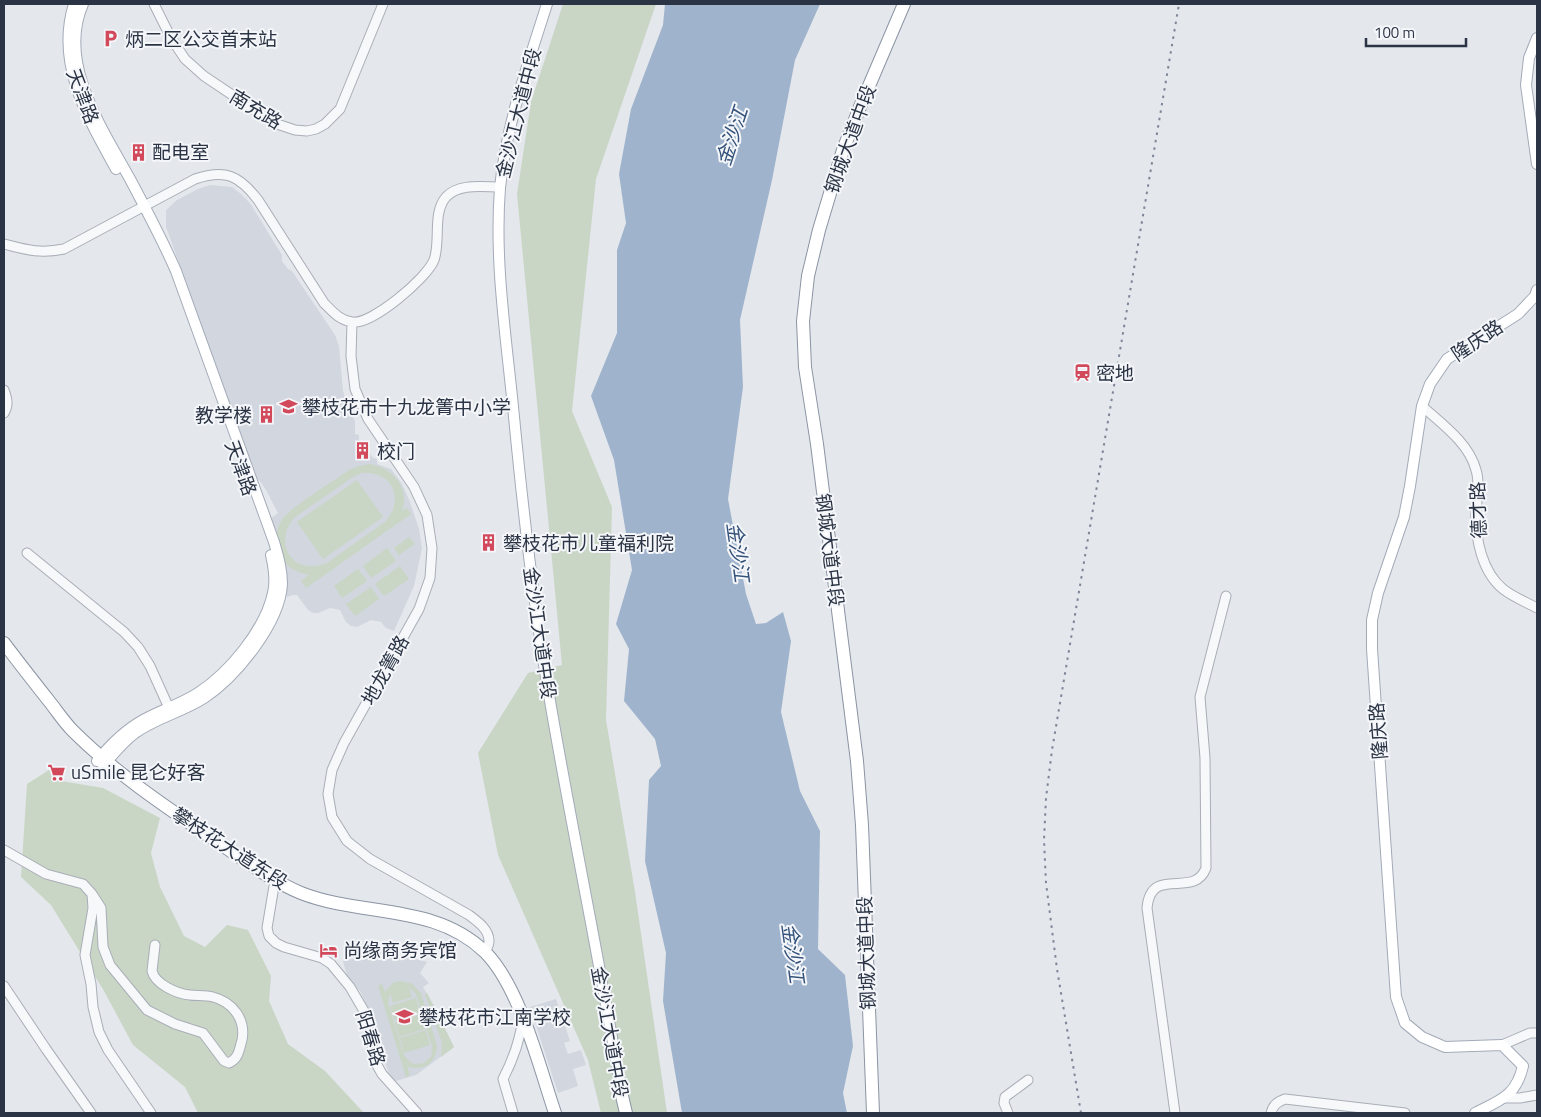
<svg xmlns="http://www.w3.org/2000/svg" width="1541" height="1117" viewBox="0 0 1541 1117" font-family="'Titillium Web','Noto Sans SC',sans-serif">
<rect width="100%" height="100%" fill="#e4e7ec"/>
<!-- built -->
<path fill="#d2d6de" d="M210,185L232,187L241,194L250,203L282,255V261L288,269L292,271L335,335L339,346L343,391L350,413L355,421V434L359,435V440L373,458L377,459V464L391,469L402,484L410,502L419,529L422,548L414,586L394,631L386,628L381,622L371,620L357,627L351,626L346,622L340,610L330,608L318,613H313L308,610L297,595H293L287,597L267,521L278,513L266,490L260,481L249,472L178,260L166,227V210L177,200L198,189Z
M370,949L387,951L427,962L420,973L429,983L423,987L433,1004L454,1047L416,1075L396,1081L390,1077L367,1006L360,991L348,980L343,961L357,958Z
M556,999L570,1041L564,1043L568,1054L581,1050L586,1065L573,1069L578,1086L558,1093L530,1007Z"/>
<!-- green -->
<path fill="#c9d6c5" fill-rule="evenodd" d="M563,4H656L596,179L572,411L612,507L606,720L635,892L667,1113H601L588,1060L498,855L478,753L528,673L562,665L517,194L531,102Z
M370,464C393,469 410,486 402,511L407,508L411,514L306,588L301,581L309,575C295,572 283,566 278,550C275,541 276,530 281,521C290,507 334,481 349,470L359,466ZM361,473C392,470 406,499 385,522L327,563C294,577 271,544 295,517L353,477Z
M357,480L383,517L323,559L297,522Z
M409,537L415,544L399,555L394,548Z
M387,548L396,561L371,578L363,566Z
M400,566L409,579L384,596L375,584Z
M358,569L367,581L342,598L334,586Z
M371,587L379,599L355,616L346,604Z
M49,770L61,781L103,788L160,818L151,853L160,887L184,936L205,947L227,925L248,930L271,976L269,1001L288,1044L325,1071L364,1113H198L185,1087L133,1045L104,991L51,905L21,877L27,784Z
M399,981L411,983L421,993L437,1046C436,1063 424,1072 407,1066L410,1075L406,1077L378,986L382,984L385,992L393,983ZM409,987L416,994L432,1046L431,1057L424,1063L414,1064L410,1062L404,1055L388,1003L390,993L393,1003L412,997Z
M427,993L454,1047L441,1057L442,1043L425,994Z
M416,998L420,1012L394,1020L390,1006Z
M421,1014L425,1029L399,1037L395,1022Z
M426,1030L430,1045L404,1053L400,1038Z"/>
<!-- water -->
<path fill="#9fb4cc" d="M665,4H820L795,60L772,180L740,320L743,387L728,499L746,594L756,624L766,623L783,612L791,641L781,712L800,791L820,831L818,949L845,975L853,1046L843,1093L847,1113H682L663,1001L666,953L645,861L649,780L661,766L655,739L624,701L629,649L616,624L632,570L614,460L591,396L617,333V250L626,223L619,174L631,109L663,25Z"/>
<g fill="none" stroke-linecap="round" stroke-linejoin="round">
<defs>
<path id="minor" d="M154,4L171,38L185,59L204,76L274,123L295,130L307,131L316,129L325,124L340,109L383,4
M4,244C27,250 40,254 64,249L195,179C225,169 239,175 258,200L324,303C332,311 339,320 352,322C372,325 427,278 434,260C441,241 432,213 446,197C459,183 483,187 500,187
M352,322L351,356L355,389L368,419L414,487L427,515L432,548L430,578L419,609L344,743L332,770L328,794L332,817L347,841L370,859L469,915C477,921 489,929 489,941C489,944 487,949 485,953
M4,390C7,398 9,405 4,413
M1422,406C1442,424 1469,443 1476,470C1480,482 1477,499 1476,512C1475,538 1482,572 1503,589C1513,597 1526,602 1537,608
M27,553L124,632L138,647L150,666L169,708
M4,850L46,874L83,884L92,894L93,908L85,955L91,984L93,1007L99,1032L108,1050L151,1113
M275,880L267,928L269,936L276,943L284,947L322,958L331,964L350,987L364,1011L377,1065L382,1074L417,1113
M92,894L101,908L103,947L110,965L147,1010L175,1024L203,1033L224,1061L229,1063C239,1058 239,1050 242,1040C246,1020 233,1002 213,997C205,995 197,996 190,995C177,994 155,984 152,971L155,945
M4,986L46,1049L91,1113
M1502,1045L1530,1033H1537
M1505,1098H1520L1537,1095
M513,1113L503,1079C513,1060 520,1040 523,1018
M1008,1113L1004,1103L1005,1097L1028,1080
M1175,1113L1147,908C1151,864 1194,900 1206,868L1205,758L1200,697L1226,596
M1271,1113C1273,1105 1277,1102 1285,1099L1405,1113"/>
<path id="major" d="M74,4C55,64 88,118 116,169
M83,4C57,63 102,128 130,179C146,209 162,239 176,271L274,542C278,556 282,569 282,584C280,623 236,677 204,698C182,712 156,718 135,733C123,742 113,754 103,766
M547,4C528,64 506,125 500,188C494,264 507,342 514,417C523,510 533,603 549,695C572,831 601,966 623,1102
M1537,38L1529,58L1526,85L1537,164
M97,761C110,745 125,730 143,720C161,710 181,704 198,693C229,673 265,630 273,593C276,581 274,568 271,555
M1475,1113C1501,1100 1516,1096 1523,1066L1502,1045L1445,1047L1422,1037L1405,1023L1396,997L1372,649V620L1378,593L1404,517L1410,486L1422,406L1430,384L1447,359L1518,314L1535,296L1537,290"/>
<path id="highway" d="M4,643C19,663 34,682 49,701C57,711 64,722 73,731C116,774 169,809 219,843C246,861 272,881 301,893C362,917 435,903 485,952C520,987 539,1066 555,1113
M622,1096L626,1113
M873,1113L862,825L857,761L817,444L805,367L803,321L808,276L819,230L843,150L860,107L904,4"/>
</defs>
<!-- minor casing -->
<use href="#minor" stroke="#a9aeb7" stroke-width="11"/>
<!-- major casing -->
<use href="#major" stroke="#a3abb8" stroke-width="12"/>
<!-- highway casing -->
<use href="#highway" stroke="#8b94a3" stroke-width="14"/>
<!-- minor -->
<use href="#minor" stroke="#f7f8fa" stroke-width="9"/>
<!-- major -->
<use href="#major" stroke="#fff" stroke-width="10"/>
<!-- highway -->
<use href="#highway" stroke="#fff" stroke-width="12"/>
<!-- rail -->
<path stroke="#7d8696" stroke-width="2" stroke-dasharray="2.5 5" stroke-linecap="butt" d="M1081,1113L1057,969L1046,883L1044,840L1046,798L1052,750L1179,4"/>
</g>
<!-- icons -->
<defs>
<symbol id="parking-bare" viewBox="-9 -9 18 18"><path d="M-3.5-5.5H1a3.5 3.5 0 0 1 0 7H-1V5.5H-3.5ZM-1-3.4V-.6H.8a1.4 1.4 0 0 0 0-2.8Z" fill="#d1495b" stroke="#f4f6f9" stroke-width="2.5" paint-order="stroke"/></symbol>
<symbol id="building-bare" viewBox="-9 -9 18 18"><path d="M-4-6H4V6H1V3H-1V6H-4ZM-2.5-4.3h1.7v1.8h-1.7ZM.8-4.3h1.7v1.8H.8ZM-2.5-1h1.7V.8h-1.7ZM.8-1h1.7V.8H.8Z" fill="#d1495b" stroke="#f4f6f9" stroke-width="2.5" paint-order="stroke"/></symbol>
<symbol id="station-bare" viewBox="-9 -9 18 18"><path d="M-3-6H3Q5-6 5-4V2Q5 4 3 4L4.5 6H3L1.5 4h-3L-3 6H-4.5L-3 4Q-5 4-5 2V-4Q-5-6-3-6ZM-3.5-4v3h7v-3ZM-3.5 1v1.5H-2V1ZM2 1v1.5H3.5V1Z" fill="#d1495b" stroke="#f4f6f9" stroke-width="2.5" paint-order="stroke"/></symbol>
<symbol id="school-bare" viewBox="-9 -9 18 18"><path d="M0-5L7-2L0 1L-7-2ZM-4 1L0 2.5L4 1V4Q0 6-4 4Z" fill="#d1495b" stroke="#f4f6f9" stroke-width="2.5" paint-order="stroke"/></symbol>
<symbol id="supermarket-bare" viewBox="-9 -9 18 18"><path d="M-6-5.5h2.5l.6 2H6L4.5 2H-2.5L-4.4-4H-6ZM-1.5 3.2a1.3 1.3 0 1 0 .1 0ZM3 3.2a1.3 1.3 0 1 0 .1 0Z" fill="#d1495b" stroke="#f4f6f9" stroke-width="2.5" paint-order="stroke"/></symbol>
<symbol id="hotel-bare" viewBox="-9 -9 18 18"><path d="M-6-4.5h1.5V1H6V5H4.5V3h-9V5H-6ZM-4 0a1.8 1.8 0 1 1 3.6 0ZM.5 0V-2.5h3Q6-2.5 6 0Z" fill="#d1495b" stroke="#f4f6f9" stroke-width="2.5" paint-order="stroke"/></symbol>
</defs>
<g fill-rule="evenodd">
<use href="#parking-bare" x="98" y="26" width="25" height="25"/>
<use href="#building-bare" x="126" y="140" width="25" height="25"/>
<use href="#station-bare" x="1070" y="360" width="25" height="25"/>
<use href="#school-bare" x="276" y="394" width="25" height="25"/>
<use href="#building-bare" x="254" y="402" width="25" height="25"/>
<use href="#building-bare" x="350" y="438" width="25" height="25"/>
<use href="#building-bare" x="476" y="530" width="25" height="25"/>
<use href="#supermarket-bare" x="44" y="760" width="25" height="25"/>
<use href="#hotel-bare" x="316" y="938" width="25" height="25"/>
<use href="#school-bare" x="392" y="1004" width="25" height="25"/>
</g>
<g text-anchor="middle" stroke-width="4" stroke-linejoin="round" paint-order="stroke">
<!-- poi labels -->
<g font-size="19" fill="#2b3445" stroke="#f4f6f9" text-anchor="start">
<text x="125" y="46">炳二区公交首末站</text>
<text x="152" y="159">配电室</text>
<text x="1096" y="380">密地</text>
<text x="302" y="414">攀枝花市十九龙箐中小学</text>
<text x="252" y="422" text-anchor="end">教学楼</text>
<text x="377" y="458">校门</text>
<text x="503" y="550">攀枝花市儿童福利院</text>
<text x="71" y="779">uSmile 昆仑好客</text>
<text x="343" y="957">尚缘商务宾馆</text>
<text x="419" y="1024">攀枝花市江南学校</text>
</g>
<!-- street labels -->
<g font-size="19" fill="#2b3445" stroke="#f4f6f9">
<text transform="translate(83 96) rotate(69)" y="7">天津路</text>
<text transform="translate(256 109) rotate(31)" y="7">南充路</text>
<text transform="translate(518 113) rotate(-76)" y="7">金沙江大道中段</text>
<text transform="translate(850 139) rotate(-70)" y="7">钢城大道中段</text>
<text transform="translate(1477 340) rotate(-34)" y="7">隆庆路</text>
<text transform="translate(241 468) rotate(70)" y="7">天津路</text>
<text transform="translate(1478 510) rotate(-92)" y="7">德才路</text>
<text transform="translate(830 550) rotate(83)" y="7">钢城大道中段</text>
<text transform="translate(540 633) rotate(82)" y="7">金沙江大道中段</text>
<text transform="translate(385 670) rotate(-61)" y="7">地龙箐路</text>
<text transform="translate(1378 731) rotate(-94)" y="7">隆庆路</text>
<text transform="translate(230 848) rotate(33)" y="7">攀枝花大道东段</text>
<text transform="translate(866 953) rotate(-92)" y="7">钢城大道中段</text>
<text transform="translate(610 1032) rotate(80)" y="7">金沙江大道中段</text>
<text transform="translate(371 1038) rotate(73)" y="7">阳春路</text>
</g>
<!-- water labels -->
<g font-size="20" font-style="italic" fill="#34527a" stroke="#f4f6f9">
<text transform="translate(732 136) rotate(-72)" y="7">金沙江</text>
<text transform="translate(738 552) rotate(82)" y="7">金沙江</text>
<text transform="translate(793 953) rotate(82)" y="7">金沙江</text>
</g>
</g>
<!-- border -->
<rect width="1541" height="1117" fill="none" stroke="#2b3445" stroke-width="10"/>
<!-- scale -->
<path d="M1366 38v8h100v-8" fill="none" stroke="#2b3445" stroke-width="2.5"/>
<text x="1374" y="38" font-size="15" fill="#2b3445" stroke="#f4f6f9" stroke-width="4" paint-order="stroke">100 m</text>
</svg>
